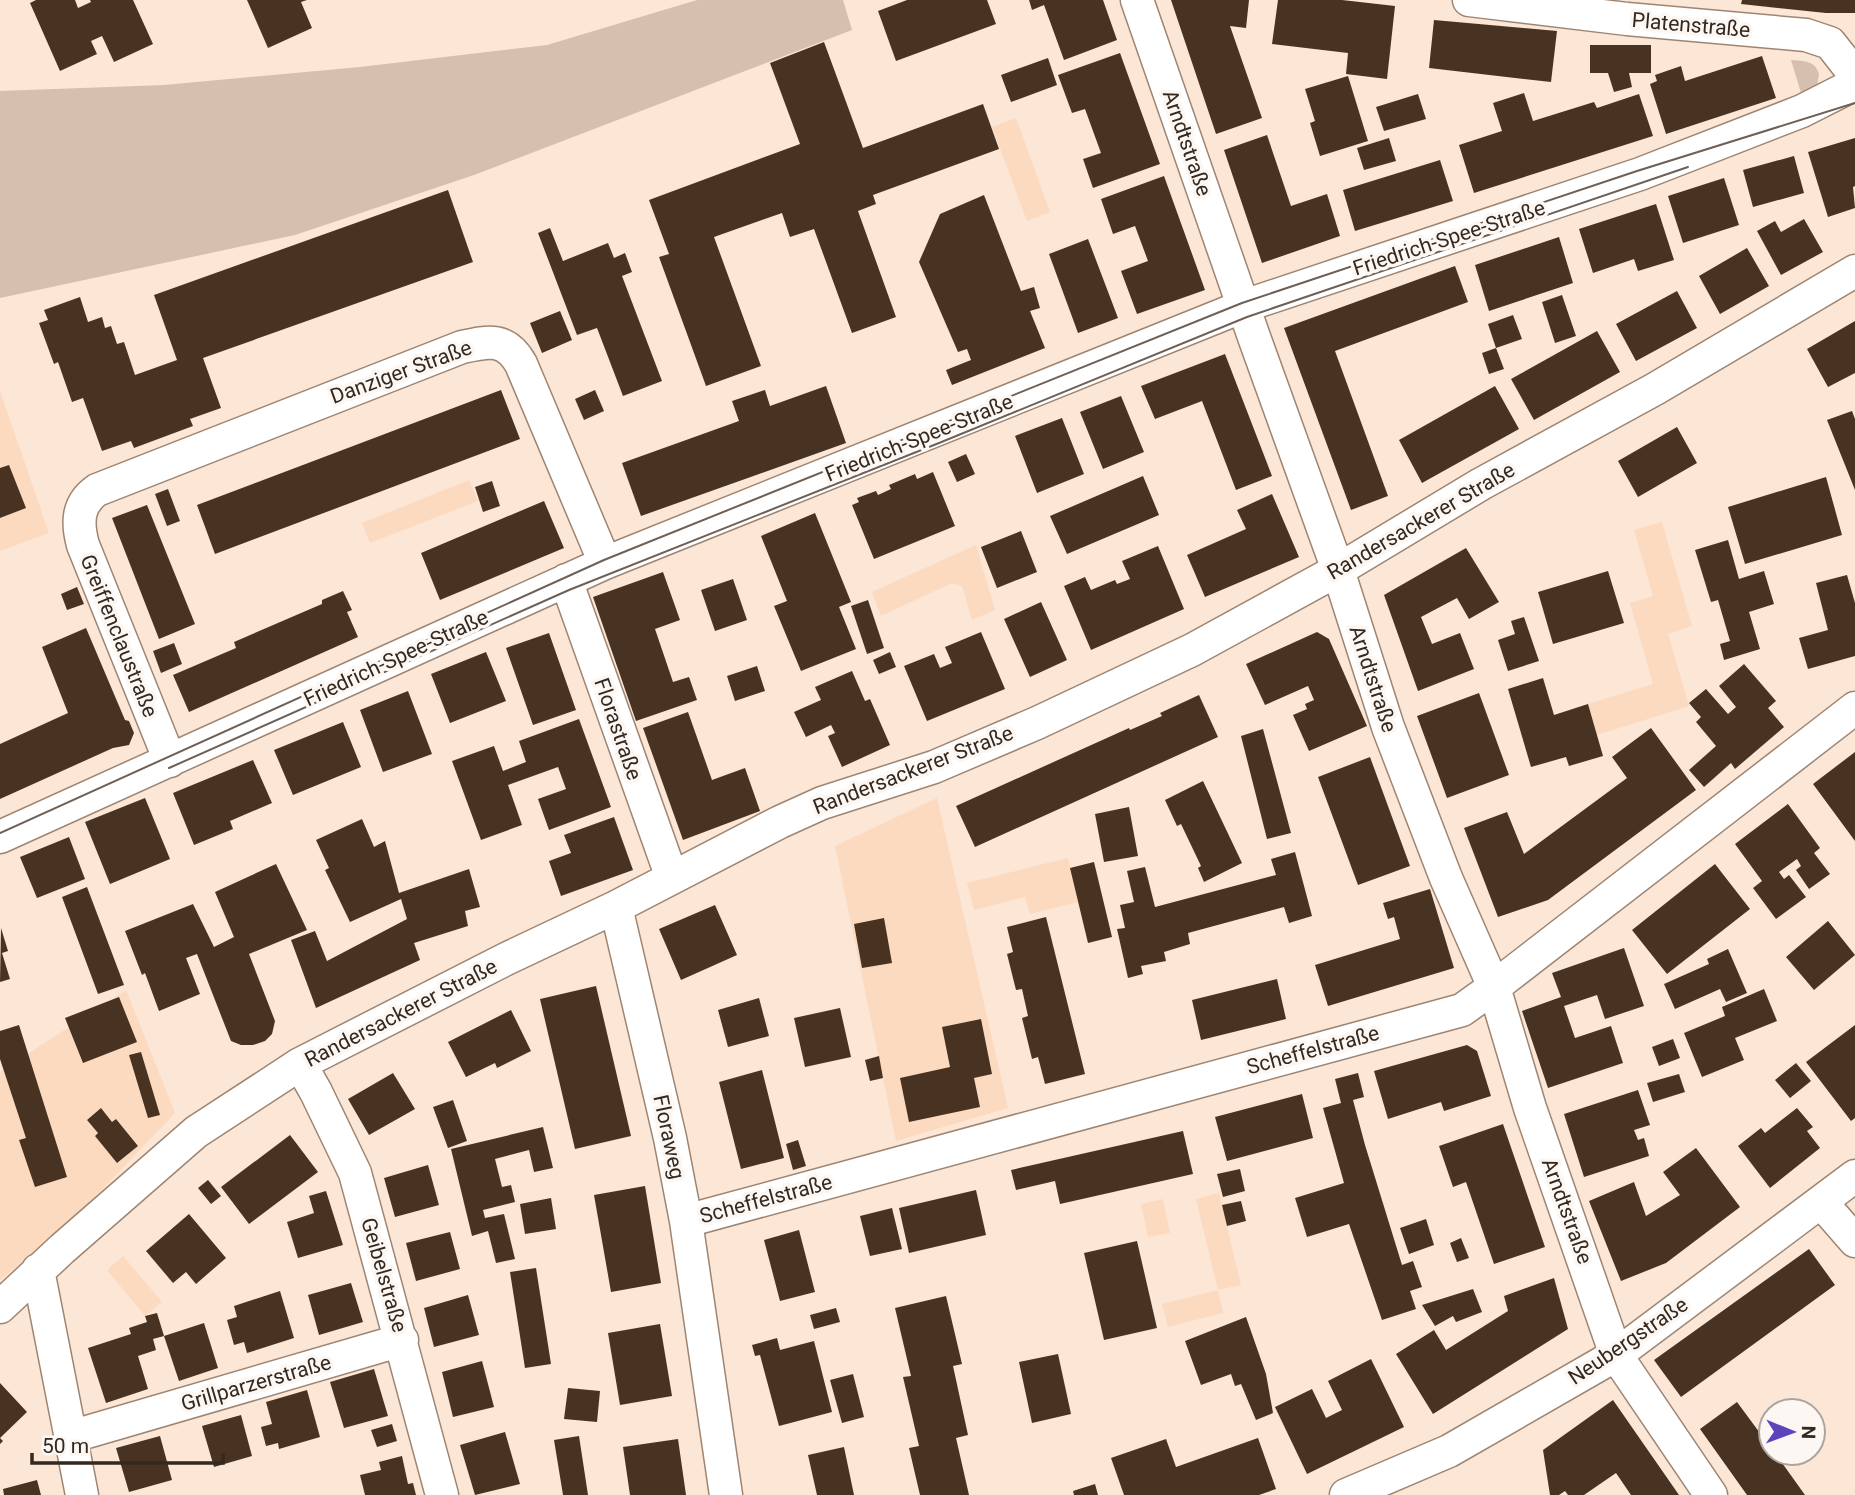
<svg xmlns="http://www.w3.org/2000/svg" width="1855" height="1495" viewBox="0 0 1855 1495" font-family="Roboto,sans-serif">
<rect width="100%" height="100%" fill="#fce6d6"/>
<!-- built -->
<path fill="#fcdac0" d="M1016,118L1050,212L1027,221L992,127Z
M0,391L49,533L0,551Z
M469,480L478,501L370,543L362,523Z
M1662,522L1692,626L1668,634L1689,706L1597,735L1588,704L1653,684L1630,603L1653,596L1634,530Z
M976,545L995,610L972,620L962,586L952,583L881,616L872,592Z
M937,798L1008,1108L896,1141L835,846Z
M1068,858L1078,902L1030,914L1025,897L974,910L967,883Z
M126,990L175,1113L70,1223L0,1280V1072Z
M1219,1193L1241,1285L1218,1290L1223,1313L1168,1327L1162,1304L1218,1290L1196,1199Z
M1163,1199L1170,1233L1148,1237L1141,1204Z
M123,1256L162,1302L145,1316L107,1270Z"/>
<!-- green -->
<path fill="#d6bfae" d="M697,0H843L852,30L474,175L295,235L0,298V91L164,85L360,67L547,45Z
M1791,60C1803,61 1815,60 1819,74L1817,86L1801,93Z"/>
<!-- building -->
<path fill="#483322" d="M36,0H75L78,8L91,2L90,0H133L153,44L114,62L102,36L91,41L97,54L60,71L30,3Z
M247,0H307L301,2L312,28L268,48Z
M907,0H987L996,24L896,61L878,11Z
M1029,0H1103L1117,40L1064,60L1044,5L1032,10Z
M1171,0H1249L1246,28L1230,26L1262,118L1216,134Z
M1278,0H1342L1395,6L1387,79L1346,74L1348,53L1272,44Z
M1742,0H1855V13H1826L1741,4Z
M1434,20L1557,31L1551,82L1429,68Z
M824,42L863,148L983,104L999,149L873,195L876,204L858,211L896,317L852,333L814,229L790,237L782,213L714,237L761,366L706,386L659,257L669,254L649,200L800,144L770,63Z
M1590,45H1651V73H1629L1632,87L1614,92L1608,73H1590Z
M1120,53L1160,164L1093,188L1083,159L1101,153L1085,109L1072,113L1058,75Z
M1762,56L1776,98L1666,134L1650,84L1657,81L1655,75L1681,66L1685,81Z
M1048,58L1057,85L1011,102L1001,75Z
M1348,76L1368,141L1320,156L1310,123L1315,121L1305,89Z
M1524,93L1533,121L1594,102L1597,108L1639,94L1653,136L1474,193L1459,145L1502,131L1493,103Z
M1418,94L1426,119L1384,131L1376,107Z
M1267,135L1291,206L1327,194L1340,236L1262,263L1224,150Z
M1389,138L1396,161L1364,170L1357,148Z
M1855,138V186L1853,187L1855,208L1828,217L1808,152Z
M1794,156L1804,193L1753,207L1743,170Z
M1440,160L1453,201L1355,231L1343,190Z
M1164,176L1205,290L1137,314L1121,271L1148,261L1135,226L1113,234L1101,199Z
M1724,178L1739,225L1683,243L1668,196Z
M448,190L473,262L203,358L221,408L190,419L193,426L134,448L131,441L102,451L83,398L72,402L58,362L54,364L39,323L48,320L44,310L80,297L88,322L102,317L105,328L111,326L117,344L124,342L135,375L177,360L154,295Z
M984,195L1021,291L1034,287L1040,308L1030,311L1045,348L952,385L946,370L971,360L967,349L958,352L919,262L940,214Z
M1656,204L1674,260L1638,271L1634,259L1593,273L1579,229Z
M1804,219L1823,252L1781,275L1757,231L1775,221L1781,232Z
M550,228L563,261L608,243L614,258L625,253L632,272L622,276L662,381L623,396L597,328L577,335L538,233Z
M1559,237L1573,283L1489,311L1475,265Z
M1088,239L1118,318L1078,333L1049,254Z
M1747,248L1769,286L1720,314L1699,276Z
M1455,266L1468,302L1335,351L1388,496L1351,510L1284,328Z
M1677,291L1697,328L1636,361L1616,324Z
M1562,295L1576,336L1555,343L1542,302Z
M560,311L572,340L542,353L530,323Z
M1513,315L1522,339L1496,348L1488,324Z
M1855,321V373L1828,387L1807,349Z
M1597,331L1620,372L1534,420L1511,379Z
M1496,348L1504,369L1489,374L1482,353Z
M1225,354L1272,476L1236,490L1202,401L1155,419L1141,386Z
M826,386L846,443L641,516L622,463L739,421L732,401L765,390L770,406Z
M1495,386L1519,429L1422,483L1399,440Z
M501,390L520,439L215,554L197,505Z
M595,390L604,411L584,420L575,399Z
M1121,396L1144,452L1103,469L1080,412Z
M1852,411L1855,419V490L1827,420Z
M1062,418L1084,474L1037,493L1015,436Z
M1677,427L1697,463L1638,497L1618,461Z
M966,454L975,474L957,482L948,462Z
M9,465L26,508L0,518V468Z
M933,472L955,526L874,559L852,505L859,502L857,498L876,491L878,495L891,489L889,485L915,474L917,479Z
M1143,476L1159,515L1067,554L1050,516Z
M1826,477L1842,535L1745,564L1728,507Z
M492,481L500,506L483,512L475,487Z
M168,489L180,521L167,526L155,494Z
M1272,494L1299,557L1205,597L1187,555L1246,529L1237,510Z
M544,501L564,548L440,600L421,553Z
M147,505L195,624L159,639L112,518Z
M815,513L851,602L839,607L856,649L801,671L774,606L787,601L761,536Z
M1021,531L1037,572L997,588L981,547Z
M1728,540L1739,579L1764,571L1774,604L1749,612L1760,649L1724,660L1720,644L1730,641L1718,600L1711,602L1695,550Z
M1158,546L1184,609L1091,650L1064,586L1085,577L1091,590L1115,580L1117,584L1130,579L1122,561Z
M1466,548L1499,602L1469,619L1457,598L1421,617L1432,644L1460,633L1474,669L1418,691L1384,595Z
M1608,571L1624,623L1553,644L1538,592Z
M663,572L680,620L655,629L673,682L689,677L697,700L636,721L593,597Z
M1847,575L1855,603V656L1808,669L1799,638L1828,630L1816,583Z
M733,579L747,620L715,631L701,590Z
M77,587L84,604L67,610L61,594Z
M343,591L352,610L347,612L358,637L189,712L173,675L236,648L234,642L322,604V600Z
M868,600L884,648L867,654L851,606Z
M1041,602L1067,660L1030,677L1004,619Z
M1524,617L1539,661L1508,671L1498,640L1515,634L1511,621Z
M86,628L125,720L129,721L134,733L129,745L113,748L0,799V744L68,713L42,647Z
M981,632L1005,689L927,721L904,666L934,654L940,668L952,663L945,647Z
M1317,632L1329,639L1367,726L1309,751L1293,715L1307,709L1305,704L1314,700L1308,686L1265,705L1246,664Z
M549,633L576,710L533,725L506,648Z
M174,643L182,664L161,673L153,651Z
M486,652L506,701L450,723L431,674Z
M890,652L896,667L879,674L873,660Z
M1744,664L1776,701L1768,708L1784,727L1735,769L1731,763L1704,787L1689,770L1716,746L1696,722L1701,717L1689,703L1706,689L1728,714L1736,707L1719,686Z
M757,666L765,691L735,701L727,676Z
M852,671L865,701L870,699L890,745L842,767L828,736L835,733L831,725L806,737L794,712L821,700L815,687Z
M1543,678L1554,715L1588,704L1603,756L1569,766L1566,757L1531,767L1508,689Z
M408,691L432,754L383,772L360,710Z
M1479,693L1509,775L1447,798L1417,716Z
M1199,695L1218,737L975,847L956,806L1129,728L1130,730L1162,716L1160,713Z
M688,712L712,780L745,768L760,811L683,840L643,728Z
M579,719L611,807L549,830L538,799L566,789L558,767L508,785L522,825L481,840L452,761L494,746L503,771L526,762L519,741Z
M343,722L361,767L293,795L274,750Z
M1651,728L1696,790L1548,900L1498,917L1464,828L1507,812L1524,854L1627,778L1612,757Z
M1263,729L1291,833L1267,839L1241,736Z
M1855,752V841L1813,784Z
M1370,757L1410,866L1358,885L1318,777Z
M253,760L272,803L230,821L233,829L194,845L173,793Z
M1203,781L1242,863L1204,882L1198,868L1201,866L1181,824L1177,826L1165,800Z
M145,798L170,859L110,884L85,822Z
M1788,804L1820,848L1814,853L1830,874L1809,889L1796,870L1801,866L1797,859L1779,872L1784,879L1789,875L1806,897L1776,919L1753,888L1762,881L1735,844Z
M1129,807L1138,856L1104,862L1095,814Z
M614,817L633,870L561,896L549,861L571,853L564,835Z
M362,819L374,847L385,841L399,893L469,869L480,907L465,911L468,926L414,943L420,960L316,1008L291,940L315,931L327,961L407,919L401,899L350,922L325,870L329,868L316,840Z
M69,837L85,879L37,898L20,857Z
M1295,852L1312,916L1289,923L1284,907L1188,933L1190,944L1164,952L1166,961L1141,966L1143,974L1128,978L1117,929L1125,928L1120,905L1134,902L1127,871L1145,867L1155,907L1276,875L1271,859Z
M1094,862L1112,937L1088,943L1070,868Z
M276,864L307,930L249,954L275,1021L272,1034L265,1041L253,1045H241L231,1041L197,954L186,958L200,994L159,1011L145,973L142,975L125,931L193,904L214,947L234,937L215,892Z
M1715,864L1750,909L1667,974L1632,930Z
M87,887L124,985L98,994L62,897Z
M1430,889L1454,968L1328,1006L1315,965L1400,939L1394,917L1388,919L1383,903Z
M715,905L737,955L681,980L659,929Z
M1046,917L1085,1074L1045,1084L1038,1057L1032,1059L1022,1018L1028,1016L1022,989L1016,990L1007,954L1013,952L1007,927Z
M884,918L892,963L862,968L854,924Z
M1828,921L1855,955L1814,990L1786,957Z
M1,928L8,951L2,953L10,979L0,982Z
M1624,948L1644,1006L1605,1019L1597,995L1564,1006L1575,1038L1611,1026L1623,1063L1548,1088L1522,1011L1561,997L1552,973Z
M1728,949L1747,993L1726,1002L1720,989L1675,1009L1664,984L1709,964L1707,959Z
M1277,979L1286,1019L1201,1040L1192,1000Z
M596,986L631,1136L575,1149L540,999Z
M1764,989L1777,1021L1735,1038L1744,1060L1702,1077L1684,1033L1725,1016L1722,1007Z
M119,997L137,1042L83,1063L65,1018Z
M759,998L769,1036L728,1047L718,1010Z
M840,1008L851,1057L805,1067L794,1018Z
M511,1010L531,1051L497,1068L495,1063L466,1077L448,1042Z
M981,1019L992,1074L974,1078L980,1107L909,1122L900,1078L950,1067L942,1027Z
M19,1025L67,1177L35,1187L19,1140L26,1138L0,1059V1031Z
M1855,1025V1118L1851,1121L1806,1062Z
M1673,1039L1680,1058L1659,1066L1652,1047Z
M1467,1045L1477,1051L1491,1096L1444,1111L1441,1102L1388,1119L1374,1071Z
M141,1052L160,1115L148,1118L129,1055Z
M879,1056L883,1078L870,1081L865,1060Z
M1796,1063L1811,1081L1790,1098L1775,1080Z
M762,1070L784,1158L741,1169L719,1082Z
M393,1073L415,1109L369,1135L348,1099Z
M1358,1073L1364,1097L1353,1100L1365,1145L1402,1265L1413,1261L1422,1287L1410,1291L1416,1309L1382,1320L1349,1224L1307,1237L1295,1198L1344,1183L1323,1108L1341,1103L1335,1079Z
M1679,1074L1685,1092L1653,1102L1647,1083Z
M1638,1090L1650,1125L1634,1130L1638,1140L1644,1138L1649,1156L1584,1177L1564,1114Z
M1302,1094L1313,1138L1227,1161L1215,1117Z
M453,1100L467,1141L448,1148L433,1107Z
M101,1108L112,1122L116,1119L138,1146L117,1163L95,1136L98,1133L87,1120Z
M1797,1108L1813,1127L1807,1131L1820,1148L1770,1188L1738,1146L1761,1128L1765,1133Z
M1503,1124L1545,1247L1494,1264L1466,1182L1453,1187L1439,1146Z
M543,1127L553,1168L534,1172L529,1150L495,1159L502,1187L511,1185L515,1202L483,1210L485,1218L504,1214L515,1259L496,1263L488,1231L472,1236L451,1149Z
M1183,1131L1193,1174L1060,1204L1055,1181L1016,1190L1011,1170Z
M290,1135L318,1172L249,1224L221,1187Z
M798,1140L806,1166L793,1170L786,1144Z
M1696,1148L1740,1207L1666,1263L1621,1281L1589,1201L1634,1182L1646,1216L1680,1195L1663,1172Z
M428,1165L439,1205L395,1217L384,1178Z
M1240,1169L1245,1191L1223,1197L1217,1174Z
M208,1180L221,1196L211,1204L198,1188Z
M645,1186L661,1283L611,1292L594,1195Z
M976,1190L986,1235L909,1253L899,1208Z
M326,1191L343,1245L298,1258L287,1222L314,1213L309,1196Z
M551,1198L556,1229L525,1234L520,1204Z
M1241,1201L1246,1221L1227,1226L1222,1205Z
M892,1208L902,1249L870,1256L860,1216Z
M189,1214L226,1258L196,1284L186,1272L173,1283L146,1251Z
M1426,1219L1434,1245L1409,1254L1400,1228Z
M799,1230L815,1292L780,1301L764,1240Z
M450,1232L460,1269L416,1281L406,1243Z
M1461,1238L1469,1258L1457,1262L1450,1243Z
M1137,1241L1157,1328L1104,1340L1084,1253Z
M1809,1249L1835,1285L1681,1397L1654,1360Z
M536,1268L551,1364L525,1368L510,1272Z
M1554,1278L1568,1329L1433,1414L1396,1354L1434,1330L1446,1350L1508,1311L1504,1296Z
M351,1283L363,1322L319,1335L308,1295Z
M1473,1289L1482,1312L1456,1322L1453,1316L1435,1326L1422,1305Z
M280,1291L294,1338L247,1353L244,1342L234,1345L227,1320L237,1317L234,1306Z
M468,1295L479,1335L434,1347L424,1308Z
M946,1296L962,1364L953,1366L968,1435L956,1438L969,1495H920L909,1448L919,1446L903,1377L911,1376L895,1308Z
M836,1308L840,1322L814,1329L810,1315Z
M157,1313L164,1336L153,1339L156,1350L138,1356L148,1389L106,1403L88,1348L131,1334L129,1328L147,1322L145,1316Z
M1246,1317L1266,1374L1273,1413L1256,1420L1241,1384L1235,1386L1231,1374L1201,1385L1185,1341Z
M204,1323L218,1368L179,1381L164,1336Z
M660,1324L672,1396L620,1405L608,1333Z
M777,1338L780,1350L814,1341L832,1412L779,1426L760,1355L755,1356L752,1345Z
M1058,1354L1071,1414L1032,1423L1019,1362Z
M1371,1359L1404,1427L1307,1474L1275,1407L1312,1389L1326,1418L1342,1410L1328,1381Z
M482,1361L494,1407L453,1417L442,1372Z
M374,1369L388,1416L344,1428L330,1382Z
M853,1374L864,1417L842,1423L830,1380Z
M0,1383L27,1412L0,1438L3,1441L0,1444Z
M568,1388L600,1391L597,1422L564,1419Z
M307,1390L320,1437L279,1449L278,1443L266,1446L261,1427L272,1424L266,1402Z
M1613,1400L1679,1495H1631L1616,1473L1584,1495H1568L1565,1491L1559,1495H1550L1543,1450Z
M1737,1402L1771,1448V1453H1775L1805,1495H1747L1700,1429Z
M241,1415L252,1456L214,1467L202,1426Z
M392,1424L397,1441L377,1447L371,1430Z
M505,1432L520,1484L475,1495L460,1445Z
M160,1436L172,1480L129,1492L116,1448Z
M579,1436L588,1495H563L554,1440Z
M1258,1438L1276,1489L1259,1495H1124L1111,1458L1166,1439L1176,1467Z
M678,1439L686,1495H630L623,1447Z
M844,1447L854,1495H817L808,1455Z
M402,1456L408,1484L413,1483L416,1495H365L360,1475L381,1470L379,1462Z
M37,1480L41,1495H4L3,1489Z
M1095,1484L1098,1495H1074L1073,1491Z"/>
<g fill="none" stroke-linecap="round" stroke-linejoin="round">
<defs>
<path id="minor" d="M1137,0L1254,337L1338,570L1388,727L1446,878L1494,987L1530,1108L1616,1355L1711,1495
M1469,0L1627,19L1806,35L1830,43L1855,75
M566,580L672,878
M170,761L83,545C77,523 77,504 97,490L462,347C489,341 506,337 521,364L605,563
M0,837L605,563L1244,306L1640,174L1802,111L1855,84
M616,907L670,1138L686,1221L726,1495
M300,1064L316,1092L355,1173L442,1495
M1821,1202L1855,1241
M686,1221L1462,1010L1494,987L1855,708
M38,1270L82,1495
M0,1307L62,1249L196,1132L300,1064L506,959L616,907L780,822L822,803L934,767L1037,723L1192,650L1338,570L1481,484L1655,389L1855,271
M70,1437L402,1340
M1346,1495L1449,1451L1616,1355L1855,1176"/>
</defs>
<!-- minor casing -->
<use href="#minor" stroke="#9e8572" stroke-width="35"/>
<!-- minor -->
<use href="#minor" stroke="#fff" stroke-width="32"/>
<!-- tram -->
<path stroke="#6e6056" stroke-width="2" d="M169,768L569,590L939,443L1247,317L1688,167
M0,833L604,560L1242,303L1637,171L1855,103"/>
</g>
<g text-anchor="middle" stroke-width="7" stroke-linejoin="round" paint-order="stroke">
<!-- street labels -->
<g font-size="21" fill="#332921" stroke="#fdf7f3">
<text transform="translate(1691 25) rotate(5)" y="7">Platenstraße</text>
<text transform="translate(1187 143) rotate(71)" y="7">Arndtstraße</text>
<text transform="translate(1449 238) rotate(-18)" y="7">Friedrich-Spee-Straße</text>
<text transform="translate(401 372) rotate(-20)" y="7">Danziger Straße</text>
<text transform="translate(919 438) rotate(-22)" y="7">Friedrich-Spee-Straße</text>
<text transform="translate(1421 521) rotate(-30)" y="7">Randersackerer Straße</text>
<text transform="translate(119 636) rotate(68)" y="7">Greiffenclaustraße</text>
<text transform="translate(396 658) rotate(-25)" y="7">Friedrich-Spee-Straße</text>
<text transform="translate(1373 679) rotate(72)" y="7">Arndtstraße</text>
<text transform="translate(618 729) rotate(71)" y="7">Florastraße</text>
<text transform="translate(913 770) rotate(-21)" y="7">Randersackerer Straße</text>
<text transform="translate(401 1013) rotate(-27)" y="7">Randersackerer Straße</text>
<text transform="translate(1313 1050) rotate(-15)" y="7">Scheffelstraße</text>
<text transform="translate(669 1137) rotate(78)" y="7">Floraweg</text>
<text transform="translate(766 1199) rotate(-15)" y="7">Scheffelstraße</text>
<text transform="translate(1567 1211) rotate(70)" y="7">Arndtstraße</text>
<text transform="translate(384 1275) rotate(74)" y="7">Geibelstraße</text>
<text transform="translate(1628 1341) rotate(-34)" y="7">Neubergstraße</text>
<text transform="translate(256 1383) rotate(-16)" y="7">Grillparzerstraße</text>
</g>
</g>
<!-- north arrow -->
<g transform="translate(1792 1432) rotate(91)"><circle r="33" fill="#fdf7f3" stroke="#aca59f" stroke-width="2"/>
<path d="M0-5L12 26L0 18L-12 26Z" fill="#5e44bc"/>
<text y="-10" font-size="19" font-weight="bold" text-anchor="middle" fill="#332921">N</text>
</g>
<!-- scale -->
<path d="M32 1453v10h191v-10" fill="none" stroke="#332921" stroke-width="3.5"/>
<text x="42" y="1453" font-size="21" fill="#332921" stroke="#fdf7f3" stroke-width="5" paint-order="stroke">50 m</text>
</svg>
